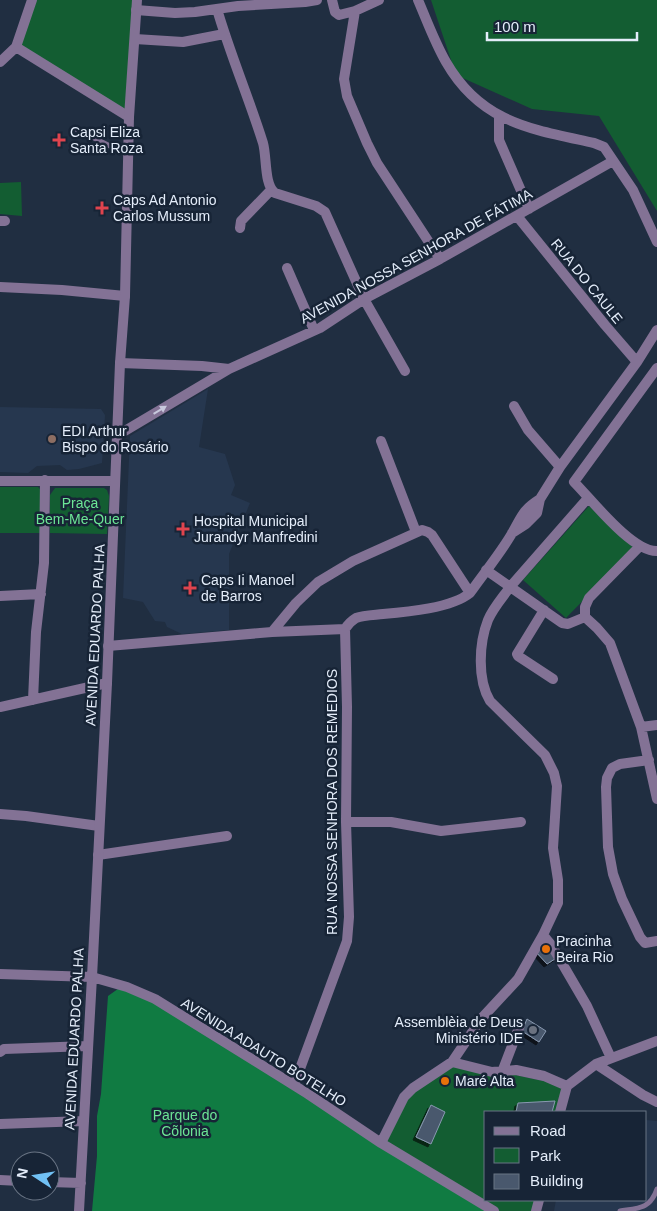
<svg xmlns="http://www.w3.org/2000/svg" width="657" height="1211" viewBox="0 0 657 1211" font-family="Helvetica,sans-serif">
<defs>
<filter id="shadow"><feDropShadow dx="-3" dy="3" stdDeviation="0" flood-color="#0009"/></filter>
</defs>
<rect width="100%" height="100%" fill="#202e41"/>
<!-- built -->
<path fill="#26374f" d="M208,389L199,447L225,454L235,485L231,495L250,503L229,554V630L182,634L167,627L165,622L155,621L143,602L123,598L130,436Z
M0,407L101,409L105,415L102,463L79,469L67,470L60,465L37,466L28,473L0,472Z
M646,1120L657,1121V1211H554L556,1200H646Z"/>
<!-- green -->
<path fill="#135d32" d="M30,0H133L126,111L16,47Z
M431,0H657V211L599,116L532,109L456,75Z
M21,182L22,216L0,214V183Z
M0,487H38L41,490L42,533H0Z
M55,488H104L107,490L109,496L107,534L50,533V495Z
M589,506L634,548L566,618L523,580Z
M452,1063L511,1074L567,1086L558,1112H486V1200H537L535,1211H497L382,1142L405,1099Z"/>
<!-- forest -->
<path fill="#107b42" d="M122,986L156,1003L493,1211H92L97,1156V1116L101,1094L108,996Z"/>
<!-- building -->
<path fill="#49586d" stroke="#8999b0" filter="url(#shadow)" d="M545,937L558,957L547,964L536,952Z
M527,1019L546,1031L539,1042L522,1031Z
M555,1101L552,1112H516L518,1103Z
M431,1105L445,1112L431,1144L416,1137Z"/>
<g fill="none" stroke-linecap="round" stroke-linejoin="round">
<!-- service -->
<path stroke="#837295" stroke-width="5" d="M76,129L128,155
M620,1211C639,1208 650,1209 657,1189"/>
<!-- minor -->
<path stroke="#837295" stroke-width="10" d="M332,0L335,12L339,15L355,11L379,0
M418,0C427,21 435,43 446,62C481,123 531,129 594,143L604,147L633,190L657,242
M217,9C230,54 249,98 263,143C267,157 264,185 275,193L316,206L325,212L364,299L405,371
M136,10L175,13L195,12L238,6L305,2L317,0
M355,11L344,79L347,96L367,143L377,163L440,259
M135,39L183,42L224,34
M16,47L129,117
M0,62L16,47L32,0
M499,115V140L529,209
M517,216L605,325L637,362
M0,221H5
M240,228L241,221L271,190
M287,268L314,330
M0,287L62,290L125,296
M120,363L202,366L229,369
M657,368L574,482C591,499 632,552 657,551
M514,406L528,430L560,467
M118,435L229,369L320,328L364,299L440,259L613,161
M381,441L416,532
M0,481H115
M512,533L526,524L537,513L540,499L560,467L637,362L657,330
M486,570L562,623L568,624L585,617
M0,596L41,594
M544,610L517,654L518,656L553,679
M585,617L597,628L610,643L641,727L657,799
M585,617V607L589,598L640,546
M345,629C348,624 351,621 356,618C364,615 375,615 383,614C407,612 452,608 470,593C484,573 499,555 511,535C522,517 521,511 540,499
M272,632L296,603L318,582L353,561L422,530L428,532L432,535L470,593
M108,646L272,632L345,629L347,707L346,822L349,917L347,941L294,1085
M33,700L36,632L44,563L45,480
M0,707L107,683
M641,727L657,725
M649,760L620,764L612,768L607,778L606,787L608,847L613,874L622,899L640,937L645,943L657,941
M0,814L26,816L99,826
M346,822H391L441,831L521,822
M98,855L227,836
M543,935L552,946L587,1006L611,1058
M0,1052L4,1049L88,1046
M452,1062L492,1072L516,1070L544,1076L567,1086
M596,1064L643,1095L657,1102
M502,1072L520,1025
M560,1112L567,1086L596,1064L657,1041
M0,1124L84,1121
M381,1143L404,1097L413,1088L452,1062L481,1019L518,979L543,935L558,903V880L553,848L557,786L554,773L545,755L490,701C477,679 479,643 488,620C493,608 503,597 510,587L588,498
M0,1180L20,1181
M50,1182L81,1183
M79,1211L92,977L127,987L155,999L308,1094L381,1143L494,1211
M536,1211L539,1200"/>
<!-- tertiary -->
<path stroke="#837295" stroke-width="10" d="M0,974L92,977L107,683L120,363L125,296L129,117L137,0"/>
</g>
<!-- one-way arrows -->
<defs><path id="oneway-solid" d="M-6-.8H1V-3.2L6.5 0L1 3.2V.8H-6Z" transform="scale(1.25)"/></defs>
<use fill="#c7c8dc" href="#oneway-solid" transform="translate(160 410) rotate(-31)"/>
<!-- markers -->
<g fill="#e0444e" stroke="#172436" stroke-width="2">
<path d="M56.5 132.5h5v5h5v5h-5v5h-5v-5h-5v-5h5z"/>
<path d="M99.5 200.5h5v5h5v5h-5v5h-5v-5h-5v-5h5z"/>
<path d="M180.5 521.5h5v5h5v5h-5v5h-5v-5h-5v-5h5z"/>
<path d="M187.5 580.5h5v5h5v5h-5v5h-5v-5h-5v-5h5z"/>
</g>
<circle fill="#8d6e63" stroke="#172436" stroke-width="2" cx="52" cy="439" r="5"/>
<g fill="#e8710a" stroke="#172436" stroke-width="2">
<circle cx="546" cy="949" r="5"/>
<circle cx="445" cy="1081" r="5"/>
</g>
<circle fill="#6b7280" stroke="#172436" stroke-width="2" cx="533" cy="1030" r="5"/>
<g text-anchor="middle" stroke-width="5" stroke-linejoin="round" paint-order="stroke">
<!-- poi labels -->
<g font-size="14" fill="#e4edfa" stroke="#172436" text-anchor="start">
<text x="70" y="137">Capsi Eliza<tspan x="70" dy="16">Santa Roza</tspan></text>
<text x="113" y="205">Caps Ad Antonio<tspan x="113" dy="16">Carlos Mussum</tspan></text>
<text x="62" y="436">EDI Arthur<tspan x="62" dy="16">Bispo do Rosário</tspan></text>
<text x="194" y="526">Hospital Municipal<tspan x="194" dy="16">Jurandyr Manfredini</tspan></text>
<text x="201" y="585">Caps Ii Manoel<tspan x="201" dy="16">de Barros</tspan></text>
<text x="556" y="946">Pracinha<tspan x="556" dy="16">Beira Rio</tspan></text>
<text x="523" y="1027" text-anchor="end">Assemblèia de Deus<tspan x="523" dy="16">Ministério IDE</tspan></text>
<text x="455" y="1086">Maré Alta</text>
</g>
<!-- street labels -->
<g font-size="14" fill="#e4edfa" stroke="#172436">
<text transform="translate(416 256) rotate(-29)" y="5">AVENIDA NOSSA SENHORA DE FÁTIMA</text>
<text transform="translate(587 281) rotate(51)" y="5">RUA DO CAULE</text>
<text transform="translate(95 635) rotate(-87)" y="5">AVENIDA EDUARDO PALHA</text>
<text transform="translate(332 802) rotate(-90)" y="5">RUA NOSSA SENHORA DOS REMEDIOS</text>
<text transform="translate(74 1039) rotate(-87)" y="5">AVENIDA EDUARDO PALHA</text>
<text transform="translate(264 1052) rotate(32)" y="5">AVENIDA ADAUTO BOTELHO</text>
</g>
<!-- park labels -->
<g font-size="14" fill="#6ce696" stroke="#172436">
<text x="80" y="508">Praça<tspan x="80" dy="16">Bem-Me-Quer</tspan></text>
<text x="185" y="1120">Parque do<tspan x="185" dy="16">Cõlonia</tspan></text>
</g>
</g>
<!-- legend -->
<rect x="484" y="1111" width="162" height="90" fill="#172436" stroke="#697484"/>
<rect x="494" y="1127" width="25" height="8" fill="#837295" stroke="#697484"/>
<text x="530" y="1136" font-size="15" fill="#e4edfa">Road</text>
<rect x="494" y="1148" width="25" height="15" fill="#135d32" stroke="#697484"/>
<text x="530" y="1161" font-size="15" fill="#e4edfa">Park</text>
<rect x="494" y="1174" width="25" height="15" fill="#49586d" stroke="#697484"/>
<text x="530" y="1186" font-size="15" fill="#e4edfa">Building</text>
<!-- north arrow -->
<g transform="translate(35 1176) rotate(282)"><circle r="24" fill="#172436" stroke="#697484"/>
<path d="M0-4L9 19L0 12L-9 19Z" fill="#71c1f5"/>
<text y="-8" font-size="14" font-weight="bold" text-anchor="middle" fill="#e4edfa">N</text>
</g>
<!-- scale -->
<path d="M487 32v8h150v-8" fill="none" stroke="#e4edfa" stroke-width="2.5"/>
<text x="494" y="32" font-size="15" fill="#e4edfa" stroke="#172436" stroke-width="4" paint-order="stroke">100 m</text>
</svg>
